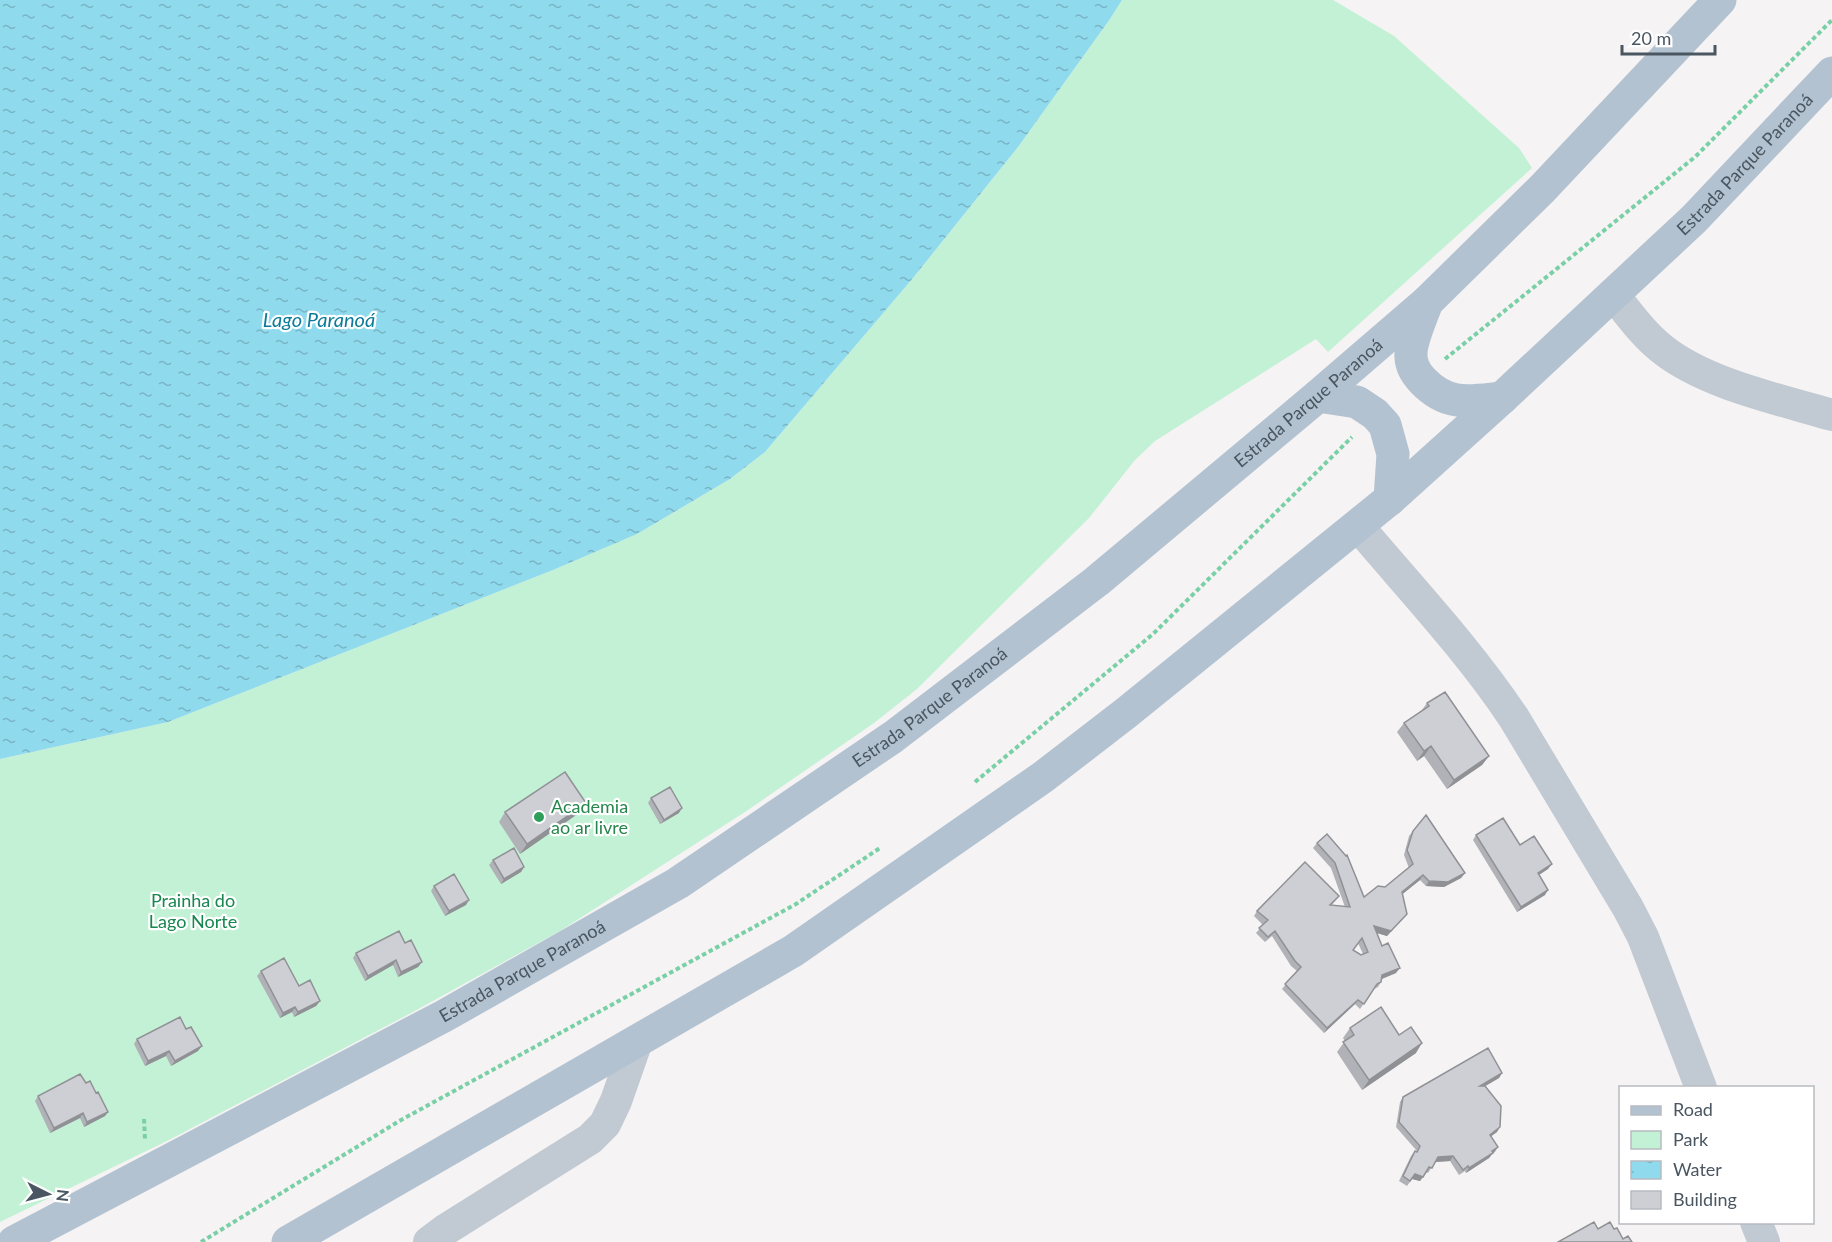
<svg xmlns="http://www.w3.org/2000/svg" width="1832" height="1242" viewBox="0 0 1832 1242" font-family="Lato,sans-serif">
<defs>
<pattern id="water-ripples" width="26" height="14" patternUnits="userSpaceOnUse" patternTransform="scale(1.5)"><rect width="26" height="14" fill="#90daee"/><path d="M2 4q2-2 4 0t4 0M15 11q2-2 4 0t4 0" fill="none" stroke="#78b4c4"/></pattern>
</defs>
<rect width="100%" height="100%" fill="#f5f3f3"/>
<!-- park -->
<path fill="#c3f1d5" d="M1122,0H1333L1394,36L1519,148L1532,168L1328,352L1316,339L1155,441L1135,460L1089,518L917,689L874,723L745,812L560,931L411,1013L169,1140L0,1222V759L168,722L553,570L637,534L730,479L765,452L913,278L1018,147L1110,19Z"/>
<!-- water -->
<path fill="url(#water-ripples)" d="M0,0H1122L1110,19L1018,147L913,278L765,452L730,479L637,534L553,570L168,722L0,759Z"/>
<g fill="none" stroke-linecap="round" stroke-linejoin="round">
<!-- path -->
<path stroke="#7ad0a6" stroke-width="4" stroke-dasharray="4.5 3" stroke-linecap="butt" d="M1445,359L1695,157L1832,20
M975,782L1153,634L1352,437
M144,1119L145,1139
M201,1242L401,1120L796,904L880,848"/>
<!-- minor -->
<path stroke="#c1cad2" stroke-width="32" d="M1613,294C1628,313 1643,334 1662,349C1706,384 1778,399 1832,415
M1358,526C1411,589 1468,649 1514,718L1628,908L1643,937L1701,1088
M1756,1222L1764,1242
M429,1242L445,1230L590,1139L605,1124L616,1101L637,1041"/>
<!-- primary -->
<g stroke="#b3c2d1" stroke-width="33">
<path d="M1427,302C1422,316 1412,338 1411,352C1410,363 1415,373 1423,381C1448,407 1470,401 1502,398"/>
<path d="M1318,396L1357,402L1375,414L1385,425L1393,454L1390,499"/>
<path id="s1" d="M14,1242L444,1016L678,883L893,737L1097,581L1318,396L1427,302L1542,189L1720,0"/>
<path id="s2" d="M288,1242L793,951L1043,777L1126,713L1390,499L1502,398L1694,219L1832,73"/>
</g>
</g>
<!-- wall -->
<path fill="#b0b2b7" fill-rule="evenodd" d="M1427,703L1489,756L1482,765L1447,789L1424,756L1417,761L1397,732L1404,723L1422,710Z
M651,798L679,813L660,824L648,803Z
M505,812L579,813L520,854L499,822Z
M1413,831L1465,873L1461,878L1444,887L1426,886L1420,880L1402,894L1407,914L1387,936L1377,933L1382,946L1396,973L1382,979L1381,982L1378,987L1374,989L1360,1009L1355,1004L1324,1033L1282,989L1297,971L1291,966L1272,936L1265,942L1256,933L1263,925L1254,916L1257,911L1339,896L1331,906L1345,907L1331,868L1313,848L1317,843L1364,897L1385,887L1409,868L1404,855L1409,836ZM1358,943L1363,954L1361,955L1353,950Z
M1476,835L1520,845L1548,869L1539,875L1545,895L1517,912L1473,840Z
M493,860L524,867L521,872L501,884L489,865Z
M434,886L466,905L445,916L431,891Z
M405,943L422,962L418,967L398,977L393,965L365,981L353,958L356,953Z
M261,971L299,986L320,1001L316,1006L294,1017L292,1012L280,1018L257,976Z
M1350,1028L1399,1035L1416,1053L1362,1090L1337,1052L1345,1041L1343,1038Z
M186,1029L198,1051L171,1066L166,1056L145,1066L134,1044L137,1039Z
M1502,1073L1499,1078L1485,1086L1497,1132L1491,1136L1498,1147L1495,1152L1492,1154L1489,1158L1466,1173L1465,1171L1459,1175L1450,1161L1435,1162L1428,1173L1426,1172L1420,1181L1412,1179L1407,1186L1399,1181L1411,1156L1415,1151H1417L1396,1127L1400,1102L1403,1097Z
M86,1083L96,1093L108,1112L105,1116L84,1127L80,1118L50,1133L35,1101L38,1096Z"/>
<!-- shaded-wall -->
<path fill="#909195" d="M1431,746L1424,756L1417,761L1424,751Z
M1489,756L1482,765L1447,789L1454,780Z
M586,803L579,813L520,854L527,844Z
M682,808L679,813L660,824L664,820Z
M1552,864L1548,869L1534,878L1538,873Z
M524,867L521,872L501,884L504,879Z
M1465,873L1461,878L1444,887L1426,886L1429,881Z
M1423,875L1420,880L1399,897L1402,892Z
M1548,890L1545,895L1517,912L1521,907Z
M469,900L466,905L445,916L449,911Z
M1407,914L1387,936L1370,931L1374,926Z
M396,960L393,965L365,981L368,976Z
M422,962L418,967L398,977L401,972Z
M1400,968L1396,973L1379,980L1382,975Z
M1358,1000L1355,1004L1324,1033L1327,1028Z
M320,1001L316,1006L294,1017L298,1012Z
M295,1007L292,1012L280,1018L283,1013Z
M1422,1043L1416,1053L1362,1090L1369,1080Z
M202,1046L198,1051L171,1066L175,1061Z
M169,1051L166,1056L145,1066L148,1061Z
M1502,1073L1499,1078L1477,1091L1480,1086Z
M108,1112L105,1116L84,1127L87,1122Z
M83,1113L80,1118L50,1133L54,1128Z
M1500,1127L1497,1132L1486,1140L1490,1135Z
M1498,1147L1489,1158L1466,1173L1469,1168Z
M1453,1156L1450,1161L1435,1162L1438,1157Z
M1415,1174L1423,1177L1420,1181L1412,1179Z"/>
<!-- building -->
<path fill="#cdcfd5" stroke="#909195" stroke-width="1.5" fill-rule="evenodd" d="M1445,692L1489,756L1454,780L1431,746L1424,751L1404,723L1429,706L1427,703Z
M565,772L586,803L527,844L505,812Z
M670,787L682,808L664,820L651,798Z
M1426,815L1465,873L1448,882L1429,881L1423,875L1402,892L1407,914L1391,931L1374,926L1382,946L1388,943L1400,968L1382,975L1381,982L1377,984L1364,1004L1358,1000L1327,1028L1285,984L1301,967L1295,961L1275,931L1268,937L1259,928L1268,920L1257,911L1305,862L1339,896L1330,905L1350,907L1335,863L1317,843L1327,834L1346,856L1347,855L1364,897L1378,886L1385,887L1413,864L1407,850L1413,831ZM1362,938L1368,952L1361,955L1353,950Z
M1503,818L1520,845L1534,836L1552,864L1538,873L1548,890L1521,907L1476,835Z
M514,848L524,867L504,879L493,860Z
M454,874L469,900L449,911L434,886Z
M399,931L405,943L411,940L422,962L401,972L396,960L368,976L356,953Z
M284,958L299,986L310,980L320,1001L298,1012L295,1007L283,1013L261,971Z
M1381,1007L1399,1035L1411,1027L1422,1043L1369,1080L1343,1042L1354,1035L1350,1028Z
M180,1017L186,1029L191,1027L202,1046L175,1061L169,1051L148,1061L137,1039Z
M1488,1048L1502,1073L1480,1086H1485L1501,1106L1500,1127L1490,1135L1498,1147L1492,1151L1493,1153L1469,1168L1468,1166L1463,1170L1453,1156L1438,1157L1432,1168L1429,1167L1423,1177L1415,1174L1410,1181L1403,1176L1415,1151L1417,1152L1420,1146L1399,1122L1403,1097Z
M80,1074L86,1083L90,1081L96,1093L98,1092L108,1112L87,1122L83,1113L54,1128L38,1096Z
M1594,1222L1598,1229L1610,1222L1614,1229L1617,1228L1623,1239L1628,1236L1632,1242H1558Z"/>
<!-- markers -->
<circle fill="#2e9e5b" stroke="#fff" stroke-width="2" cx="539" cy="817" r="6"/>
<g text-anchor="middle" stroke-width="4.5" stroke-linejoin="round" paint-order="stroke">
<!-- street labels -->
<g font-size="18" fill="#4a5661" stroke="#fff">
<text dy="6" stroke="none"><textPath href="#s2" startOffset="1820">Estrada Parque Paranoá</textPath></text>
<text dy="6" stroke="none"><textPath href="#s1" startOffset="1548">Estrada Parque Paranoá</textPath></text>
<text dy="6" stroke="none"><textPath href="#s1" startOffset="1062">Estrada Parque Paranoá</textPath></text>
<text dy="6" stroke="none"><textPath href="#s1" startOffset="576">Estrada Parque Paranoá</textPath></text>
</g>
<!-- leisure labels -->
<g font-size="18" fill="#27864d" stroke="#fff" text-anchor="start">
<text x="551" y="813">Academia<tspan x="551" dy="21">ao ar livre</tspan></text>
</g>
<!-- park labels -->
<g font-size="18" fill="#17864f" stroke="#fff">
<text x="193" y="907">Prainha do<tspan x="193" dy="21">Lago Norte</tspan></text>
</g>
<!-- water labels -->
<g font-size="20" font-style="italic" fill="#0c7c9b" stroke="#fff">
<text x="319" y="327">Lago Paranoá</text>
</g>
</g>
<!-- legend -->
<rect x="1619" y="1086" width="195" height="138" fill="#ffffff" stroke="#b7bbc0" stroke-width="1.5"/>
<rect x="1631" y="1106" width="30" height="9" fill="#b3c2d1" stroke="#b7bbc0" stroke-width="1.5"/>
<text x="1673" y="1116" font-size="18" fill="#4a5661">Road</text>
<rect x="1631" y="1131" width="30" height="18" fill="#c3f1d5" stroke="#b7bbc0" stroke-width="1.5"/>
<text x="1673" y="1146" font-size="18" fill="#4a5661">Park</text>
<rect x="1631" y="1161" width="30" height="18" fill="url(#water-ripples)" stroke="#b7bbc0" stroke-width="1.5"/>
<text x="1673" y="1176" font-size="18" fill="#4a5661">Water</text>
<rect x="1631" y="1191" width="30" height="18" fill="#cdcfd5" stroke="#b7bbc0" stroke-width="1.5"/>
<text x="1673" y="1206" font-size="18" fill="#4a5661">Building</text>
<!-- north arrow -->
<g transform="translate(48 1194) rotate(96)" stroke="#ffffff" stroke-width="4.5" paint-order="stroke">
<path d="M0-4.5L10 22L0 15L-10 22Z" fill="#4a5661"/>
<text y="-9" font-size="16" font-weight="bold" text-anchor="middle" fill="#4a5661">N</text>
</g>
<!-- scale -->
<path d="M1622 45v9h93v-9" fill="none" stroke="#4a5661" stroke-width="3"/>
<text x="1631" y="45" font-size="18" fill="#4a5661" stroke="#ffffff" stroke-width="4.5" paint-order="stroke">20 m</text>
</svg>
